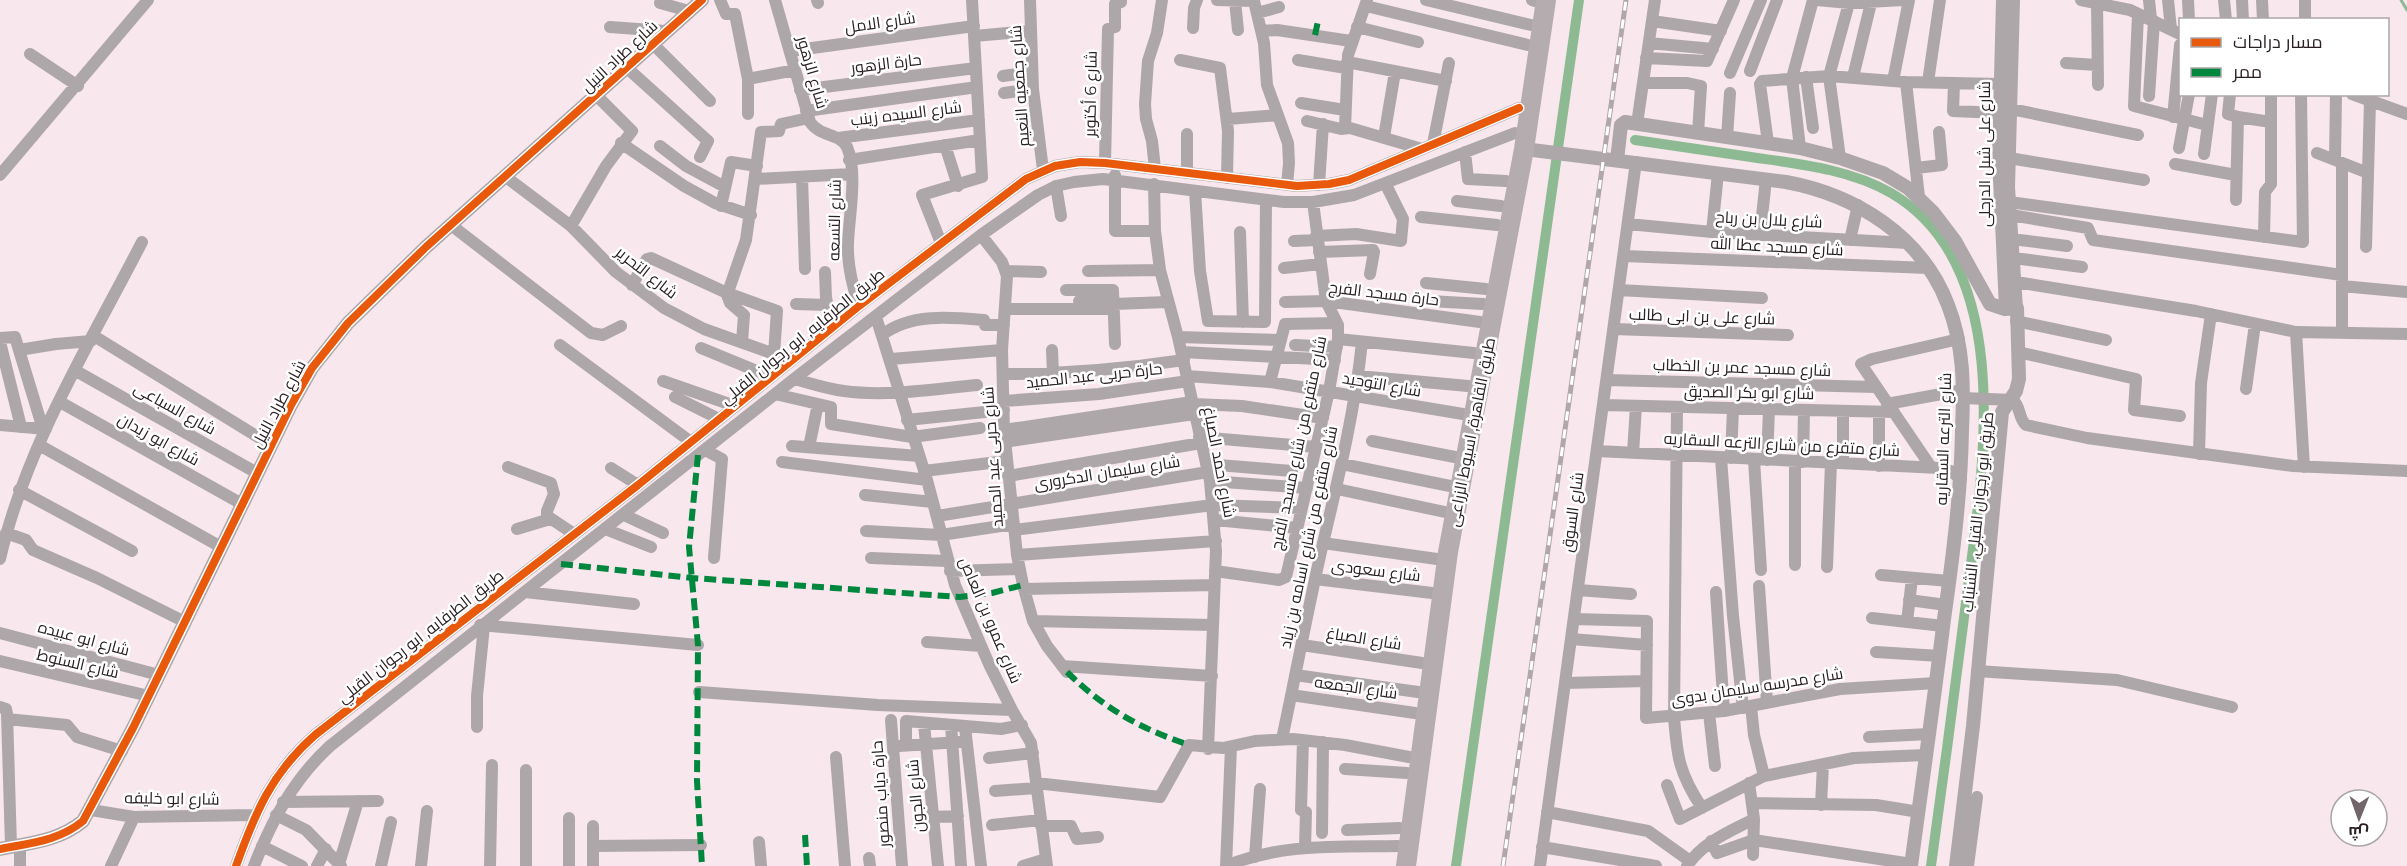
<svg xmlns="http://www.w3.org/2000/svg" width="2407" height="866" viewBox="0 0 2407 866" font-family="Montserrat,Cairo,sans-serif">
<rect width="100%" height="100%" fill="#f8e7ed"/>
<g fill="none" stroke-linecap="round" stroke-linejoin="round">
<!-- stream -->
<path stroke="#8dba93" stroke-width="3" d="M2401,0L2407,10"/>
<!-- canal -->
<path stroke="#8dba93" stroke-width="10" d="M1635,140C1674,146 1712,151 1751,157C1799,164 1849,169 1891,193C2023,270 1980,487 1965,610C1954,695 1943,781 1931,866
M1456,866L1579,0"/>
<!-- minor -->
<path stroke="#ada7a9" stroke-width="12" d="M720,0L726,14H735L748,79V114
M775,0L810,122C820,137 840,133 847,147C858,172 849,216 848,243C847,265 852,285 859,306
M817,0L818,3
M1030,0L1033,89L1043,170
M1217,0L1254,1L1264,43L1267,85L1288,143L1289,163L1287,185
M1426,0L1531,25
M1532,0L1535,1
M1817,0L1849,3L1903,0
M2002,0L1998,157L2005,309
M2014,0L2009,187L2017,308
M2081,0L2130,10L2180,34
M2149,0L2151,19
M2168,0L2171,29
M2188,0L2189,20
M2224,0L2226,20
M2242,0L2243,20
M2262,0L2263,20
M2305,0V20
M1235,1L1238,30
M2097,2L2098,85
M660,3L689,11
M1366,6L1528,45
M1257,13L1279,7
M2138,14L2134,106L2207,125
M1652,21L1721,31
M610,27L665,31
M1357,27L1418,42
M1193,28L1194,8L1197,0
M1261,31L1277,30L1351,41
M974,36L1031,31
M652,43L710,101
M1649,43L1713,49
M790,51L974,26
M30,54L78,86
M1646,58L1707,61L1734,0
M1180,60L1220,68L1228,131L1227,178
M1298,60L1346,68
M1347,62L1446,81
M2066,63L2097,65
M626,67L708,141L700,157
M1750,71L1777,0
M1730,73L1761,0
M1003,76L1032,72
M1806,77L1813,128
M1853,77L1871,3
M748,79L795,70
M1893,81L1909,0
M1906,82L1919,197
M1928,82L1940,0
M1643,83H1687L1701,86L1698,133
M1954,83L1953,111L1999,113
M800,90L976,68
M1004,93L1033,89
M2230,94L2228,114L2238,117L2236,200
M2352,94L2407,114
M2149,96L2154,21
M1301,103L1345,110
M2011,109L2138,135
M806,111L977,87
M2173,117L2180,45
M2238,117L2271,122
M1228,119L1278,115
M1307,121L1341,129L1350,128L1422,149
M1637,124L1655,0
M1345,128L1348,55L1367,0
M1384,137L1395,72
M1727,137L1730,93
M838,138L979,120
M621,143L684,186L715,203L751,215
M1768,143L1760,84L1762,81L1829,76L1906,82L1999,84
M1433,144L1449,63
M945,145L958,186
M660,146L686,166L725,187
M1800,148L1792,78L1813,0
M2179,148L2189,94
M1465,152L1468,179L1506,181
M2317,153L2368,173
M2204,154L2212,94
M1840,158L1829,76L1849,3
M2009,158L2144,180
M849,160L980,140
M2335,160L2336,94
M1105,163L1108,29L1115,27V4L1121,2V0
M2342,163V332
M2175,164L2236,175
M1916,168L1942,165L1939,132
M1155,169L1152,141L1146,119L1145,104L1148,61L1157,33L1162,0
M1187,173V134
M0,175L148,0
M1115,175V231H1155
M506,177L571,226L616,272L664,308L704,329L774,354L788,363
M802,177L805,269
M755,179L851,174
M1154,184L1155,231L1160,270L1178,337L1210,481L1216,551L1208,749
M1319,185L1323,124
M1056,186L1061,216
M1195,191L1200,271L1208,321L1265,322L1266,201
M1457,201L1501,206
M2009,202L2303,242L2301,94
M721,206L731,162L757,166
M2011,215L2088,228L2093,240L2342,275
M1421,217L1497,225
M1628,224L1712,232L1908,243
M451,225L591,333L603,335L621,326
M571,226L606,166L632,131L596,95
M1240,232L1243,322
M1712,232L1718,173
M981,235L1002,262L1007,276L1002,350L1004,430L1017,555L1023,585L1033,621L1047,646L1067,672
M1760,235L1766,179
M1316,236L1356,234L1401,241L1403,219L1385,183
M2264,237L2265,192L2271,184V94
M2012,239L2067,246
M1850,240L1858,205
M1294,241L1317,240
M941,243L922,195L982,177L972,0
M2366,247L2370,101
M1319,252L1373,250L1374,252L1370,274
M1624,256L1928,268
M2014,258L2082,267
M1284,268L1320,264
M1007,271L1041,272
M1088,271L1160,270
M825,272L826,298L833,327
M2016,282L2196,311L2296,332L2407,334
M1426,283L1486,289
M632,285L647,259L651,258L727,293L777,311L774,354
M2342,286L2407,292
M1066,290H1113L1115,344
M1619,290L1762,298
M1079,301L1114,300
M1429,301L1483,304
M1285,302L1326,301L1480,322
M796,304L827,305
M1114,304L1167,302
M1006,309H1114
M876,317L927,480L955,585L989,664L1012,710L1031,743L1047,866
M2016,321L2106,340
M1614,329L1788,335
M2296,332L2304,467
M882,335C910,313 951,317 984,320L985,325H1004
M94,336L271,445
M1178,337L1280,340
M0,338L15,337L43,429
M1338,339L1474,353
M0,342L21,427
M742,342L744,315L730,303L727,295L746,240L761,132L779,131L781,124L809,118
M560,345L691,442
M1295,345L1337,347
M701,348L771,377
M19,350L56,344L91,341
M1052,350L1053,373
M1182,352L1335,360
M2018,352L2136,379L2134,410L2180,416
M891,359L1002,350
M76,371L257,473
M1003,374C1064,374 1124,369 1184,360
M1187,376L1270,382L1463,414
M1358,376L1468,386
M794,379C810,383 827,389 844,391C888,397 933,389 977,385
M1607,380L1875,387
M663,381L735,406
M1270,382L1285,324L1337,323
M2246,389L2255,324
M775,394L831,407V424L912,437L980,428
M675,397L719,419
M1963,398L2013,400C2021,407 2018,418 2026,425L2087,438L2293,466L2407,471
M1004,401L1099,394L1188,381
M60,402L242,504
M1192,404L1242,406L1323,418
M1887,404L1963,390
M1604,405L1894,412
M1677,407L1674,717C1677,757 1679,773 1702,808
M1879,412V466
M907,420L1004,410
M0,425L46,429
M1004,430L1192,402
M1199,437L1316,447
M1372,441L1455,457
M1004,442L1194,414
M39,445L221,547
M792,446L919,456
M809,447L818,404
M705,450L722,459L714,558
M1597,451L1939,468L1951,471L1961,479
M1633,453L1636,406
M2199,454L2201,383L2211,314
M1721,458L1733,616L1743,708
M1731,458L1733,408
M1754,460L1761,570
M1767,460L1769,409
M782,462L927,480
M1795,462V565
M1803,462L1804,410
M1843,463V411
M1206,464L1292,471
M1342,464L1450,486
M508,467L551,483L554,494L547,511V516L574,534
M1931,467L1861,364L1872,359L1959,339
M611,468L638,485
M924,471L1006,461
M1008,476L1201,443
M1210,481L1307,488
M1337,489L1445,512
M19,490L132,551
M865,495L933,502
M624,515L663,533
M937,516L1208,472
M1215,520L1297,528
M517,529L550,519
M605,529L651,547
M1014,530L1213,505L1302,508
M866,531L941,535L1014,524
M6,533L26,540L33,550L97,578L185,622
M1323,543L1437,559
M1017,555L1216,541
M871,558L947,561
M0,559C26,446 89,345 142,242
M1827,567L1831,463
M950,571L1020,569
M1215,571L1279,580L1286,577L1329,391L1338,339V325L1326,301L1313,202
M1881,575L1949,581
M1315,579L1432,593
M1759,586L1767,703
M1024,589L1214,585
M1578,590L1631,594
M525,592L634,604
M1716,592L1724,711
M1909,600L1946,605
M1872,618L1943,626
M1574,619L1647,621L1646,718L1724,711L1840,689L1936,683
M1033,621L1212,625
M1907,622L1912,578
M480,625L698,645
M0,633L159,675
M1571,639L1647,645
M927,642L981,646
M1302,645L1422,663
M1876,652L1940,656
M0,661L149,696
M1062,666L1212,676
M1977,671L2117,680L2232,707
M1295,675L1418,692
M1565,683L1646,681
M699,692L878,705L1012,710
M1291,695L1415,713
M1751,706L1754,735L1764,776
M0,707L6,709L7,714L11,846
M1709,713L1715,766
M7,719L67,725L77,737L122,751
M891,720L902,866
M924,724L938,866
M951,725L961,866
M477,727V696L484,626
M965,727L981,866
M1869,737L1929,734
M1282,739C1296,674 1308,608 1323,543C1339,476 1355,410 1362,342
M1303,740L1301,810L1306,812L1305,848
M906,745V721L1001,729L1022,725
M899,746L959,742
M836,757L845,866
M989,758L1033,753
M1345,769L1407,773
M1036,783L1160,797L1189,745L1223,748L1255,741L1293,739L1345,745L1409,757
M1749,783L1754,819L1753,855
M1667,785L1680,819L1764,776L1854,758L1926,755
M995,791L1037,788
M283,802L378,801
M1753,803L1876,805L1919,812
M1821,805L1823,764
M91,810L134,817L254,815
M1547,812L1648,831L1690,861
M276,815L306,830L341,866
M933,817L958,816
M992,825L1041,820
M593,826V866
M1041,826H1071L1077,839L1098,837
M1347,830L1400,828
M1322,833L1323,742
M1711,841L1717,853L1754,840L1912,864
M759,842L761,866
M20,845V866
M262,846L302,866
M593,846L701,845
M1542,847L1656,866
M1255,857L1260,789
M869,858L870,866
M339,864L358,801
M111,866L134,817
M236,866C255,813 271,774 315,735L638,485L859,306L1026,179L1055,166L1080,162L1105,163L1297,186L1329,184L1349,180L1519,108
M254,866C272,820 293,780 330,746L794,379L981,235L1038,195L1056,186L1074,182L1103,179L1284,202H1313L1354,195L1515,133
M317,866L326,849
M381,866L391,822
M421,866L427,811
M490,866L492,765
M526,866V770
M569,866V818
M1023,866L1046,859
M1226,866C1281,843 1340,847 1398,846
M1226,866L1231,747
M1540,866L1636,162
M1687,866C1703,842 1729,832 1754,819
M1968,866L1977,797"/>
<!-- tertiary -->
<path stroke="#ada7a9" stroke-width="14" d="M1524,149L1786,182C1856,195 1922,236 1948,305C1964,346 1964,387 1962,430C1961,493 1953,556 1944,619C1934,701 1922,784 1911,866
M1617,160L1621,125L1625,122L1800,148L1840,158L1883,173L1908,188L1933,212L1955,241L1990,304L2005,309L2017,308L2019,379L2016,391L2002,412L1973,726L1956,866
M0,849C30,843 59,841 83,821L133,728L291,405L312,368L348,323L426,247L702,0"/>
<!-- trunk -->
<path stroke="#b5acaf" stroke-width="20" d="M1406,866L1448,552L1524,149L1546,0"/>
<defs>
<path id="rail" d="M1503,866L1626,0"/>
</defs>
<!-- rail casing -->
<use href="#rail" stroke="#b1a7ab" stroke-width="5"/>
<!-- rail -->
<use href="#rail" stroke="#fff" stroke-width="3" stroke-dasharray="9" stroke-linecap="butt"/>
<!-- quiet -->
<path stroke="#00873e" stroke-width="6" stroke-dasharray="12 6" stroke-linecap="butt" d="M1315,35L1318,21
M698,455L689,547L698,645L697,781L702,866
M561,564L692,578L960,597L992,593L1023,585
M1067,672C1105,709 1139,728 1189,745
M805,835L807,866"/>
<defs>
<path id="cycleway" d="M0,849C30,843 59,841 83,821L133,728L291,405L312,368L348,323L426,247L702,0
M236,866C255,813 271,774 315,735L638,485L859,306L1026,179L1055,166L1080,162L1105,163L1297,186L1329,184L1349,180L1519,108"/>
</defs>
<!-- cycleway casing -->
<use href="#cycleway" stroke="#fff" stroke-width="11"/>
<!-- cycleway -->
<use href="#cycleway" stroke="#e8590c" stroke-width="8"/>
</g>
<g text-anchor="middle" stroke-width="5" stroke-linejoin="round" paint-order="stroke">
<!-- street labels -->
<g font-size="16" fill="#2a2023" stroke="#fff">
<text transform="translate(880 22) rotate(-8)" y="6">شارع الامل</text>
<text transform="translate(619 56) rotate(-43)" y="6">شارع طراد النيل</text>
<text transform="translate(886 63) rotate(-7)" y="6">حارة الزهور</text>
<text transform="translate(813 72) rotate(74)" y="6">شارع الزهور</text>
<text transform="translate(1019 86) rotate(-94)" y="6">شارع جمعيه النعيم</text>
<text transform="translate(1090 94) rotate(-89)" y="6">شارع 6 أكتوبر</text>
<text transform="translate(906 113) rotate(-7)" y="6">شارع السيده زينب</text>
<text transform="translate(1984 154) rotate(-90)" y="6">شارع على شبل الدرجلى</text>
<text transform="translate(1769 219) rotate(3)" y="6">شارع بلال بن رباح</text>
<text transform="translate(834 220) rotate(-89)" y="6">شارع التسعه</text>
<text transform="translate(1777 246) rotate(3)" y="6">شارع مسجد عطا الله</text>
<text transform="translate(647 272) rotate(38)" y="6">شارع التحرير</text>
<text transform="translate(1384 293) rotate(7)" y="6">حارة مسجد الفرج</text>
<text transform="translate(1702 316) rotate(2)" y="6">شارع على بن ابى طالب</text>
<text transform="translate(802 336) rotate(-39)" y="6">طريق الطرفايه, ابو رجوان القبلي</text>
<text transform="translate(1742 367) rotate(2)" y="6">شارع مسجد عمر بن الخطاب</text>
<text transform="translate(1094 375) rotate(-6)" y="6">حارة حربى عبد الحميد</text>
<text transform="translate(1382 384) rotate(10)" y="6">شارع التوحيد</text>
<text transform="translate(1749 392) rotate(1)" y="6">شارع ابو بكر الصديق</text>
<text transform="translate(278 404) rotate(-62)" y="6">شارع طراد النيل</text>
<text transform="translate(175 408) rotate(29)" y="6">شارع السباعى</text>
<text transform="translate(1471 432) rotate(-79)" y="6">طريق القاهرة, اسيوط الزراعى</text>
<text transform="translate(159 439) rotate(29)" y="6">شارع ابو زيدان</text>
<text transform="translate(1943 439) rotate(-88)" y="6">شارع الترعه السقاريه</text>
<text transform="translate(1298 443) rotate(-78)" y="6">شارع متفرع من شارع مسجد الفرج</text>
<text transform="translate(1782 444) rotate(3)" y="6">شارع متفرع من شارع الترعه السقاريه</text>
<text transform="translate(992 457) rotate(-94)" y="6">شارع حربى عبد الحميد</text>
<text transform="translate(1220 462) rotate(79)" y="6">شارع احمد الصباغ</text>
<text transform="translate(1107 472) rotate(-9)" y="6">شارع سليمان الدكرورى</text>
<text transform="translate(1572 512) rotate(-82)" y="6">شارع السوق</text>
<text transform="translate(1977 512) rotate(-84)" y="6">طريق ابو رجوان القبلي, الشنباب</text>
<text transform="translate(1308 537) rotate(-78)" y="6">شارع متفرع من شارع اسامه بن زياد</text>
<text transform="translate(1376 570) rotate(7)" y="6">شارع سعودى</text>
<text transform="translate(991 620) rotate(67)" y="6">شارع عمرو بن العاص</text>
<text transform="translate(420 636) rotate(-38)" y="6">طريق الطرفايه, ابو رجوان القبلي</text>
<text transform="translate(84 638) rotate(15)" y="6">شارع ابو عبيده</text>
<text transform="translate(1364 638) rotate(9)" y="6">شارع الصباغ</text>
<text transform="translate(78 663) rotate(13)" y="6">شارع السنوط</text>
<text transform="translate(1757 686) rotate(-9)" y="6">شارع مدرسه سليمان بدوى</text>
<text transform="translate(1356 687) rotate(8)" y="6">شارع الجمعه</text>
<text transform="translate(880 794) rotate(-94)" y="6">حارة دياب منصور</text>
<text transform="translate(915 796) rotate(-95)" y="6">شارع الجون</text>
<text transform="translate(172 798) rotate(1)" y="6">شارع ابو خليفه</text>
</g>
</g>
<!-- legend -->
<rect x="2179" y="18" width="210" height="78" fill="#ffffff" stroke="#aaa6a7" stroke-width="1.5"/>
<rect x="2191" y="38" width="30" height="9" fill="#e8590c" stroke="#aaa6a7" stroke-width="1.5"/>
<text x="2233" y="48" font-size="18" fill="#2a2023">مسار دراجات</text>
<rect x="2191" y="68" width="30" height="9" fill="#00873e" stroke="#aaa6a7" stroke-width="1.5"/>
<text x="2233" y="78" font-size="18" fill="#2a2023">ممر</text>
<!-- north arrow -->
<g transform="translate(2359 818) rotate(181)"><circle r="28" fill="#ffffff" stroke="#aaa6a7" stroke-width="1.5"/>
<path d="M0-4.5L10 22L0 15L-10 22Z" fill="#72666a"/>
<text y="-9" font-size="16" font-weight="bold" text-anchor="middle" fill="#2a2023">ش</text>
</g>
</svg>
